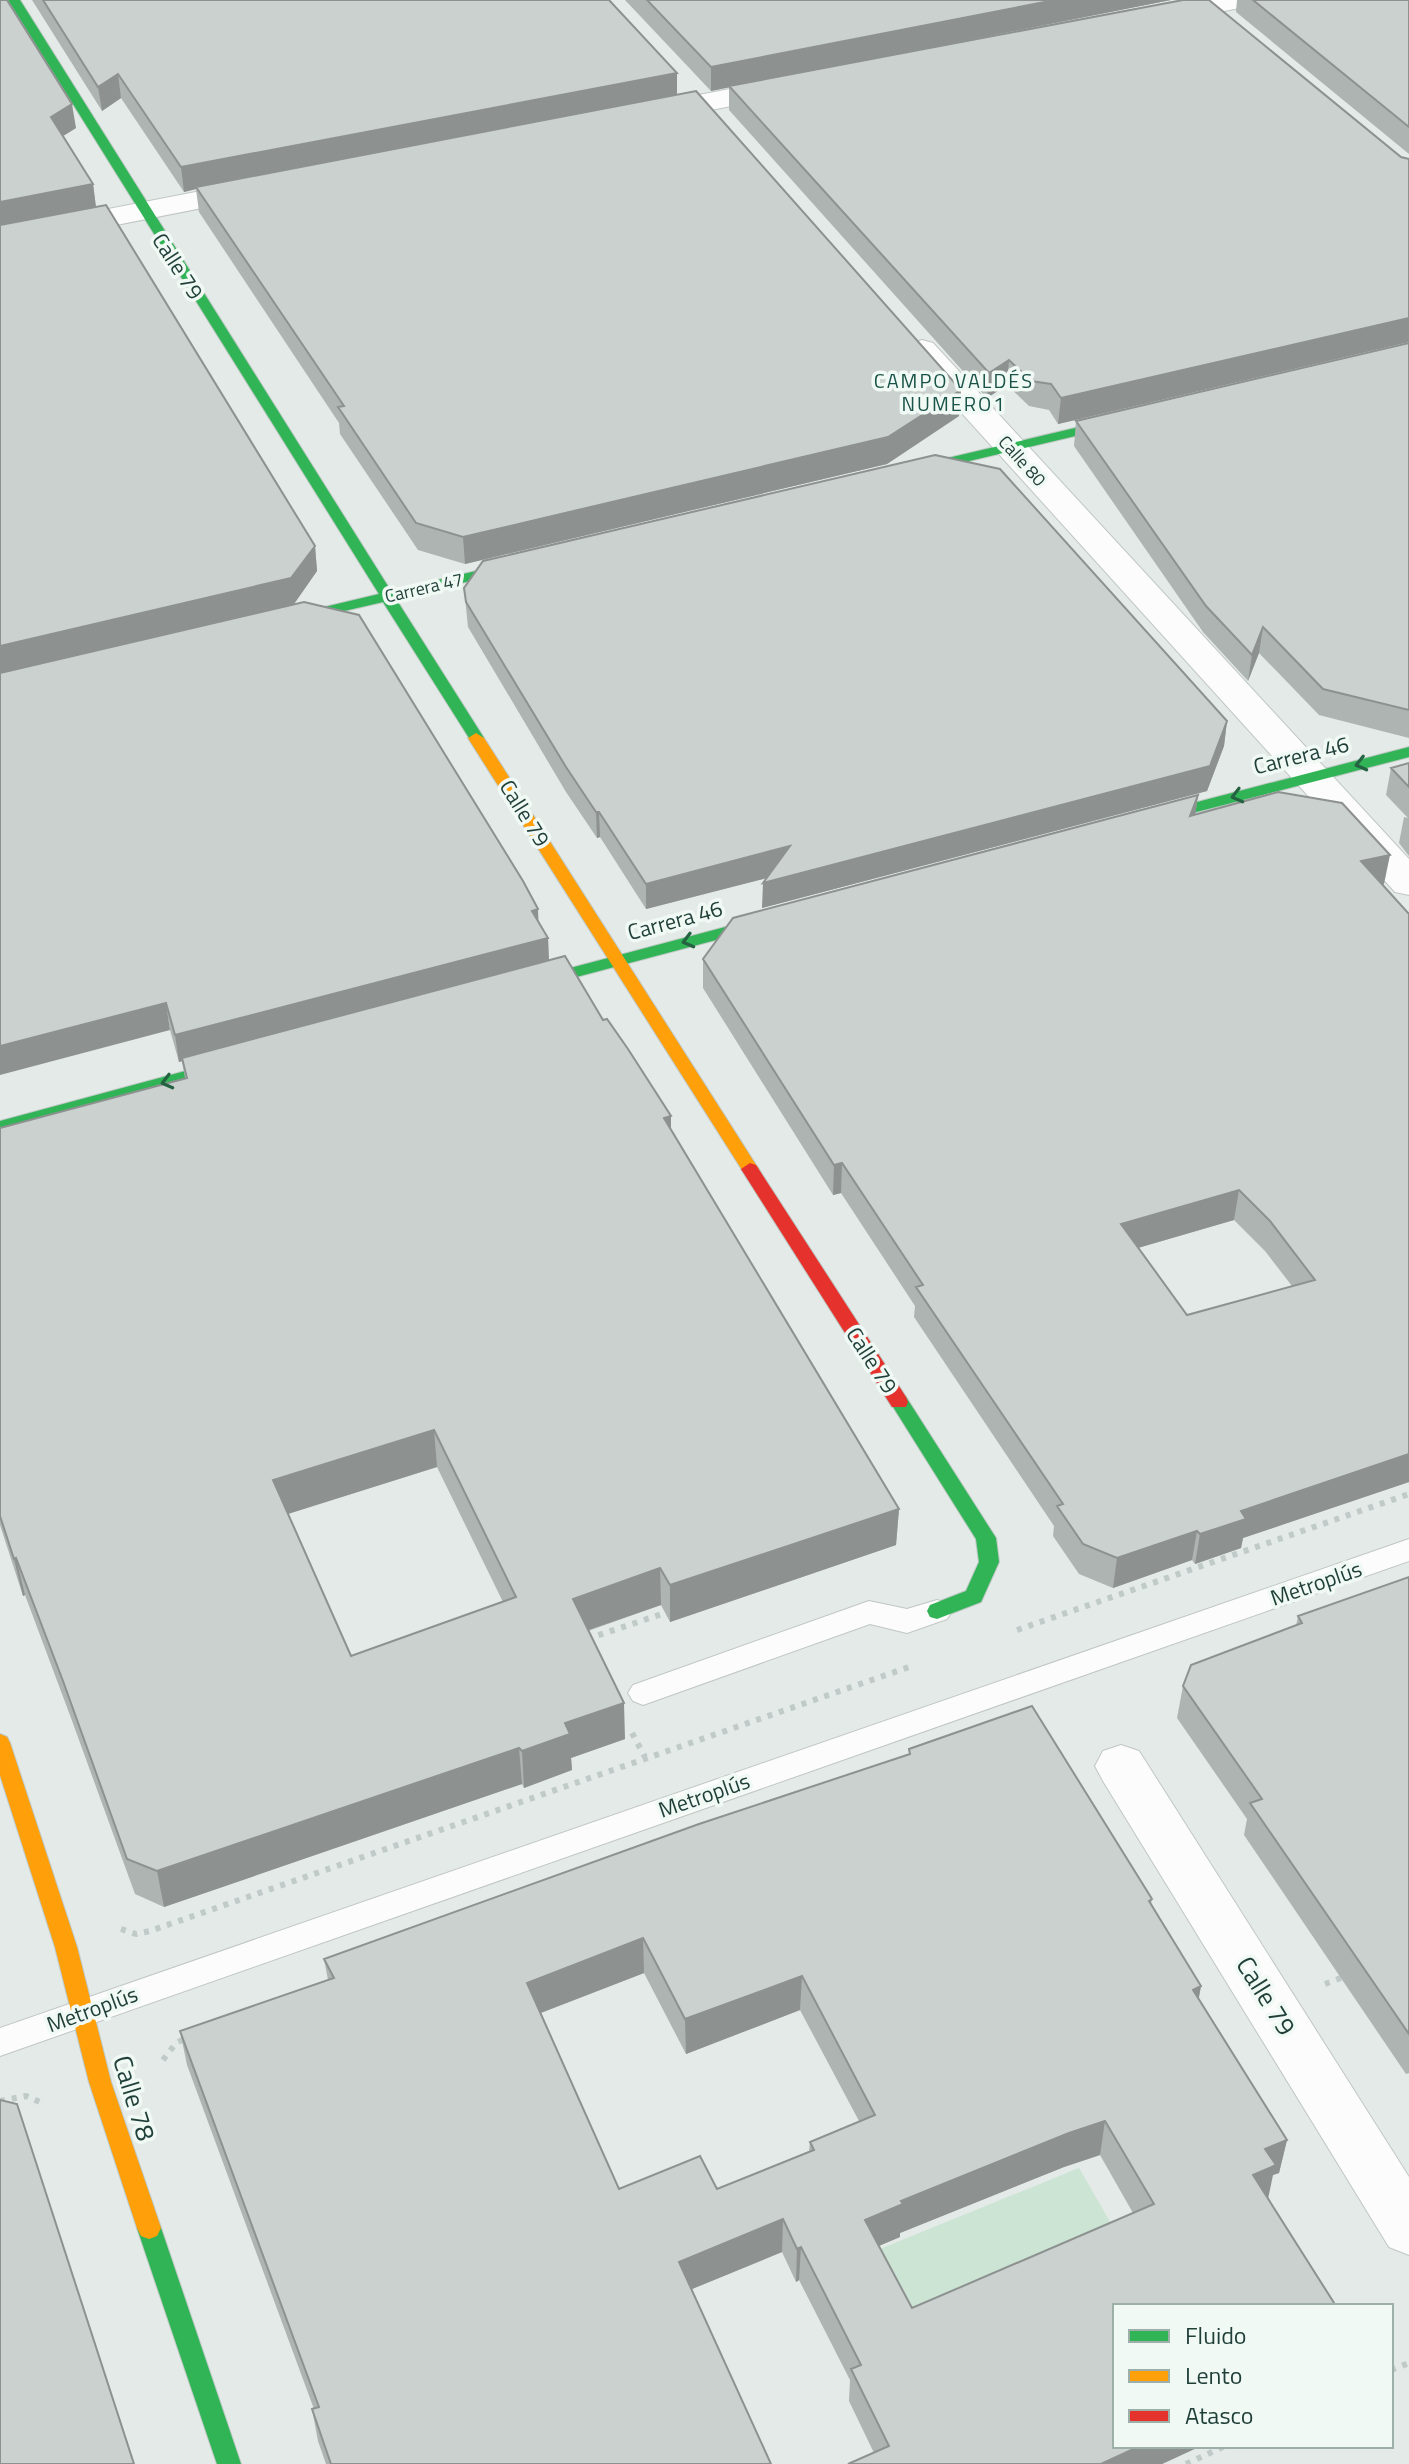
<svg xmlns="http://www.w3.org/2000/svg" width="1409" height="2464" viewBox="0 0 1409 2464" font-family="'Titillium Web',sans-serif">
<rect width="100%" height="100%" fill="#e3eae7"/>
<!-- green -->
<path fill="#cbe4d4" d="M1079,2168L1128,2253L926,2338L880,2249Z"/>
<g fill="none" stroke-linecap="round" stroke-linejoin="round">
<defs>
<path id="lane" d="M1409,1539V1561L0,2056V2028Z
M937,1600L947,1603L952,1611L947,1619L907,1633L870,1624L643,1705L633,1701L628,1693L633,1685L869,1601L907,1609Z"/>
<path id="street" d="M1197,0H1254L1250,6L1157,24L1147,22L1143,16L1147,10Z
M787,78L797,81L801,87L797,93L646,123L636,120L632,114L636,108L646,105Z
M257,180L268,183L272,189L268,195L0,248V230Z
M922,340L933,343L1409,859V895L1395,892L911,357L906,350L911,343Z
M1121,1745L1139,1751L1409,2177V2255L1389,2247L1103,1781L1095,1766L1103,1751Z"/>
<path id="fast" d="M8,0H20L391,591L531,558L538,562L536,565L396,599L484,738L481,741H471L383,602L275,627L268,623L270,620L379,594Z
M1134,414L1141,418L1139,421L897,478L890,474L897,470Z
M1409,747V757L1138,827L1130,822L1132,819Z
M778,913L784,914L786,918L784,922L516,993L508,988L510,984Z
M241,1056L250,1062L247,1066L0,1133V1121Z
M899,1395L906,1397L996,1538L999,1562L981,1602L937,1619L930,1617L927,1611L930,1605L966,1591L979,1562L976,1539L890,1402L892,1397Z
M149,2217L157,2220L161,2228L241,2464H217L137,2228L141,2220Z"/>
<path id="slow" d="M476,733L484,738L756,1165L759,1169L756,1173H744L468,738Z
M0,1734L7,1737L10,1743L77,1947L111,2082L161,2228L157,2236L149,2239L141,2236L137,2228L89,2082L55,1947L0,1775Z"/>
<path id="jam" d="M750,1163L756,1165L906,1397L908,1402L906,1407H892L741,1169Z"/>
</defs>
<!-- lane casing -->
<use href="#lane" stroke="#c0c7c4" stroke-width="2"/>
<!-- street casing -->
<use href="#street" stroke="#c0c7c4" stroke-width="2"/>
<!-- fast casing -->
<use href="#fast" stroke="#bec8c4" stroke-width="2"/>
<!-- slow casing -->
<use href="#slow" stroke="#bec8c4" stroke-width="2"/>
<!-- jam casing -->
<use href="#jam" stroke="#bec8c4" stroke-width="2"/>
<!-- path -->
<path stroke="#c0cac8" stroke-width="6" stroke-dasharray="5 7" stroke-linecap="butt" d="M1017,1630L1409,1494
M587,1639L668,1612
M632,1733L645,1757
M121,1929L136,1934L150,1931L909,1667
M1325,1984L1346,1976
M163,2060L176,2043L188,2037
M0,2101L26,2096L42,2103
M1391,2370L1409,2363
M1186,2464L1225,2446"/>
<!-- lane -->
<use href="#lane" fill="#fbfcfb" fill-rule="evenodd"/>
<!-- street -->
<use href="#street" fill="#fbfcfb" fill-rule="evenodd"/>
<!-- fast -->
<use href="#fast" fill="#30b455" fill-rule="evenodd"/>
<!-- slow -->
<use href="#slow" fill="#ff9f0a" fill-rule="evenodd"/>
<!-- jam -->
<use href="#jam" fill="#e5322d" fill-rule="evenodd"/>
</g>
<!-- wall -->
<path fill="#aeb4b1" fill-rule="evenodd" d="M0,0L76,128L63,136L93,184L96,207L315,546L317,571L294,604L538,921L548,938L549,960L603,1020L671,1116V1129L899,1509L896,1545L670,1622L661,1605L588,1631L625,1739L571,1758L572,1770L524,1788L522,1784L164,1907L135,1894L71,1718L25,1595L23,1596L0,1525V1128L185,1078L182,1061L179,1062L170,1030ZM437,1467L503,1602L351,1656L288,1514Z
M32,0H609L677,95L961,390L959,416L887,464L465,564L418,550L340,434L339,423L199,212L196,189L184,192L121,98L102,111Z
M625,0H1171L857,62L1409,159V342L1058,424L1049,410L1029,406L1007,385L987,398L729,110V87L711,91Z
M1237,0H1409V154L1236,12Z
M1409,343V738L1319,715L1259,653L1248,681L1203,632L1074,446L1076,421Z
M464,588L1227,721L1224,746L1207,791L762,908L767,878L646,909L600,837L597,838L566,792L468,627Z
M1409,763V856L1399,843L1404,817L1408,818L1386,795L1391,768Z
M1198,795L1195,815L1384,884L1383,885L1409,914V1482L1243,1538L1241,1548L1195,1564L1192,1560L1113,1588L1079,1574L1053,1536L1054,1526L914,1317L915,1306L841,1193L833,1195L703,988V959ZM1234,1220L1265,1251L1292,1286L1187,1315L1138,1248Z
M1409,1577V2073L1406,2074L1244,1835L1247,1819L1177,1718L1183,1686L1296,1626L1298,1616Z
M909,1749L1152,1899L1151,1904L1201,1986L1199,1998L1287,2140L1279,2173L1273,2175L1115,2446H1201L1162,2464H848L874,2453L849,2401L850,2380L799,2280L796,2282L782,2252L692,2289L771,2464H326L318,2441L312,2409H314L187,2065L180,2031L328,1980L324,1959L909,1754ZM644,1973L686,2054L800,2010L859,2121L810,2142L809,2151L717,2189H619L541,2013ZM1100,2155L1133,2213L912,2308L879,2246L900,2237V2233L1064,2167Z"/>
<!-- shaded-wall -->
<path fill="#8d9290" d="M1055,0H1171L711,91V67Z
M677,73V97L196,187V189L184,192L181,167Z
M118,74L121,98L102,111L98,87Z
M72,104L76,128L55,141L51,117Z
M93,184L96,208L0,227V202Z
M1409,318V342L1058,424L1061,398Z
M1009,360L1007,385L987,398L989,373Z
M961,390L959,416L887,464L465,564L463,537Z
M315,546L317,571L294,604L0,673V646Z
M1263,627L1259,653L1248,681L1252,655Z
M1227,721L1224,746L1207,791L762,908L763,883Z
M1198,795L1194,825L1190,816Z
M596,812H599L600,837L597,838Z
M790,846V872L646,909V884Z
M1390,855L1384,884L1356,891L1361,861Z
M538,909L539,936L532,911Z
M548,938L549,964L179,1062L175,1035Z
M166,1003L170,1030L0,1075V1046Z
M671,1116V1153L664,1118Z
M842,1163L841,1193L833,1195L834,1165Z
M1239,1190L1234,1220L1117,1254L1121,1224Z
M434,1430L437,1467L278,1517L273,1480Z
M1409,1454V1482L1243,1538L1241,1548L1195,1564L1200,1534L1241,1511Z
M899,1509L896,1545L670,1622V1585Z
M1197,1531L1192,1560L1113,1588L1117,1558Z
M16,1558L25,1595L23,1596L14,1559Z
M660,1568L661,1605L574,1635L573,1599Z
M624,1703L625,1739L571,1758L572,1770L524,1788L522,1751L565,1723Z
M519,1748L522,1784L164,1907L157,1871Z
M643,1938L644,1973L530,2017L527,1983Z
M802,1976L800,2010L686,2054L685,2019Z
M1201,1986L1194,2021L1193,1990Z
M1105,2121L1100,2155L1064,2167L900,2233V2237L862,2253L865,2220L901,2201L1069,2133Z
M1287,2140L1279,2173L1273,2175L1268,2199L1253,2175L1265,2149Z
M783,2219L782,2252L680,2294L679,2262Z
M801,2247L799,2280L796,2282L797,2249Z
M1140,2446H1201L1162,2464H1101Z"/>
<!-- building -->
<path fill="#cad1ce" stroke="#8d9290" stroke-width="2" fill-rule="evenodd" d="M0,0H7L72,104L51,117L93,184L0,202Z
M43,0H609L677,73L181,167L118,74L98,87Z
M647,0H1055L711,67Z
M1183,0H1209L1401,157L1409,159V318L1061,398L1051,384L1031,381L1009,360L989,373L729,86Z
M1253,0H1409V127Z
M696,91L961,390L888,437L463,537L416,523L338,407L344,406L196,187Z
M106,205L315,546L291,578L0,646V225Z
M1409,343V710L1323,689L1263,627L1252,655L1206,606L1076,421Z
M935,455L1000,469L1227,721L1210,766L763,883L790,846L646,884L599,812H596L566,767L466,602L464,588L483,561Z
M304,602L359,615L523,881L538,909L532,911L548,938L175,1035L166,1003L0,1046V673Z
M1409,763V787L1391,768Z
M1278,792L1342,803L1390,855L1361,861L1409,914V1454L1241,1511L1246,1519L1200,1534L1197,1531L1117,1558L1083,1544L1057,1506L1063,1504L916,1287L923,1285L842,1163L834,1165L703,959L733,918L1198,795L1190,816ZM1239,1190L1270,1221L1315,1280L1187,1315L1121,1224Z
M565,956L603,1020L607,1019L628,1049L671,1116L664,1118L899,1509L670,1585L660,1568L573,1599L624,1703L565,1723L570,1734L522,1751L519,1748L157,1871L127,1859L63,1681L16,1558L14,1559L0,1516V1128L187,1078L182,1058ZM434,1430L516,1597L351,1656L273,1480Z
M1409,1577V2034L1250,1803L1262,1799L1183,1686L1191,1665L1302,1623L1298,1616Z
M1032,1706L1152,1899L1149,1901L1201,1986L1193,1990L1287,2140L1265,2149L1276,2165L1253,2175L1336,2306H1115V2446H1140L1101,2464H848L889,2446L851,2369L861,2365L801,2247L797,2249L783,2219L679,2262L771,2464H331L312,2409L319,2407L180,2031L334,1978L324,1959L699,1824L910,1754L909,1749ZM643,1938L685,2019L802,1976L875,2115L810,2142L814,2150L717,2189L700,2156L619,2189L527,1983ZM1105,2121L1154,2204L912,2308L865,2220L903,2204L901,2201L1069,2133Z
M0,2100L17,2104L134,2464H0Z"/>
<!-- one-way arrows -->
<defs><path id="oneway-chevron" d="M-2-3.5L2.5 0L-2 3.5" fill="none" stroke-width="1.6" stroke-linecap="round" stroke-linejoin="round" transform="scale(2)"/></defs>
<g stroke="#246241">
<use href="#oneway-chevron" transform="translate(1361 764) rotate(166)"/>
<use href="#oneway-chevron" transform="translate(1237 796) rotate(165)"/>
<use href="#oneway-chevron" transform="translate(688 941) rotate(165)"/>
<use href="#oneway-chevron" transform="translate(167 1082) rotate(165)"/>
</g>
<g text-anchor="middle" stroke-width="7" stroke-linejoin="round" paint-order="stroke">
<!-- far-street labels -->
<g font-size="18" fill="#1f3f38" stroke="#f1f9f5">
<text transform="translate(1022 461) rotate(48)" y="6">Calle 80</text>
<text transform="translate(424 588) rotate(-13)" y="6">Carrera 47</text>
</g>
<!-- far-neighbourhood labels -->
<g font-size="20" letter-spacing="2" fill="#195348" stroke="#f1f9f5">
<text x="954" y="388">CAMPO VALDÉS<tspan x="954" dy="23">NUMERO1</tspan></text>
</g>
<!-- street labels -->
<g font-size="22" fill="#1f3f38" stroke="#f1f9f5">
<text transform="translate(178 266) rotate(57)" y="8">Calle 79</text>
<text transform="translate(1301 755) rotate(-14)" y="8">Carrera 46</text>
<text transform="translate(525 813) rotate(58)" y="8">Calle 79</text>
<text transform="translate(675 920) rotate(-15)" y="8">Carrera 46</text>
<text transform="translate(872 1360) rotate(57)" y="8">Calle 79</text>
<text transform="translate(1316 1583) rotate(-19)" y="8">Metroplús</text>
<text transform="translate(704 1795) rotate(-19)" y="8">Metroplús</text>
<text transform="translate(92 2009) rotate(-20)" y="8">Metroplús</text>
</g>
<!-- near-street labels -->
<g font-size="26" fill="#1f3f38" stroke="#f1f9f5">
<text transform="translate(1266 1996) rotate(58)" y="9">Calle 79</text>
<text transform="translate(134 2098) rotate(73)" y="9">Calle 78</text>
</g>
</g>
<!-- legend -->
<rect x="1113" y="2304" width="280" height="144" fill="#f1f9f5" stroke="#9dafa9" stroke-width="2"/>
<rect x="1129" y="2330" width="40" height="12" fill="#30b455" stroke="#9dafa9" stroke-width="2"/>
<text x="1185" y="2344" font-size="24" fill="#1f3f38">Fluido</text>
<rect x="1129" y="2370" width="40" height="12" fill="#ff9f0a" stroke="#9dafa9" stroke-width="2"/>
<text x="1185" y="2384" font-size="24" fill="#1f3f38">Lento</text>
<rect x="1129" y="2410" width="40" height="12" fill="#e5322d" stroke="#9dafa9" stroke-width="2"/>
<text x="1185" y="2424" font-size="24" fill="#1f3f38">Atasco</text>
</svg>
